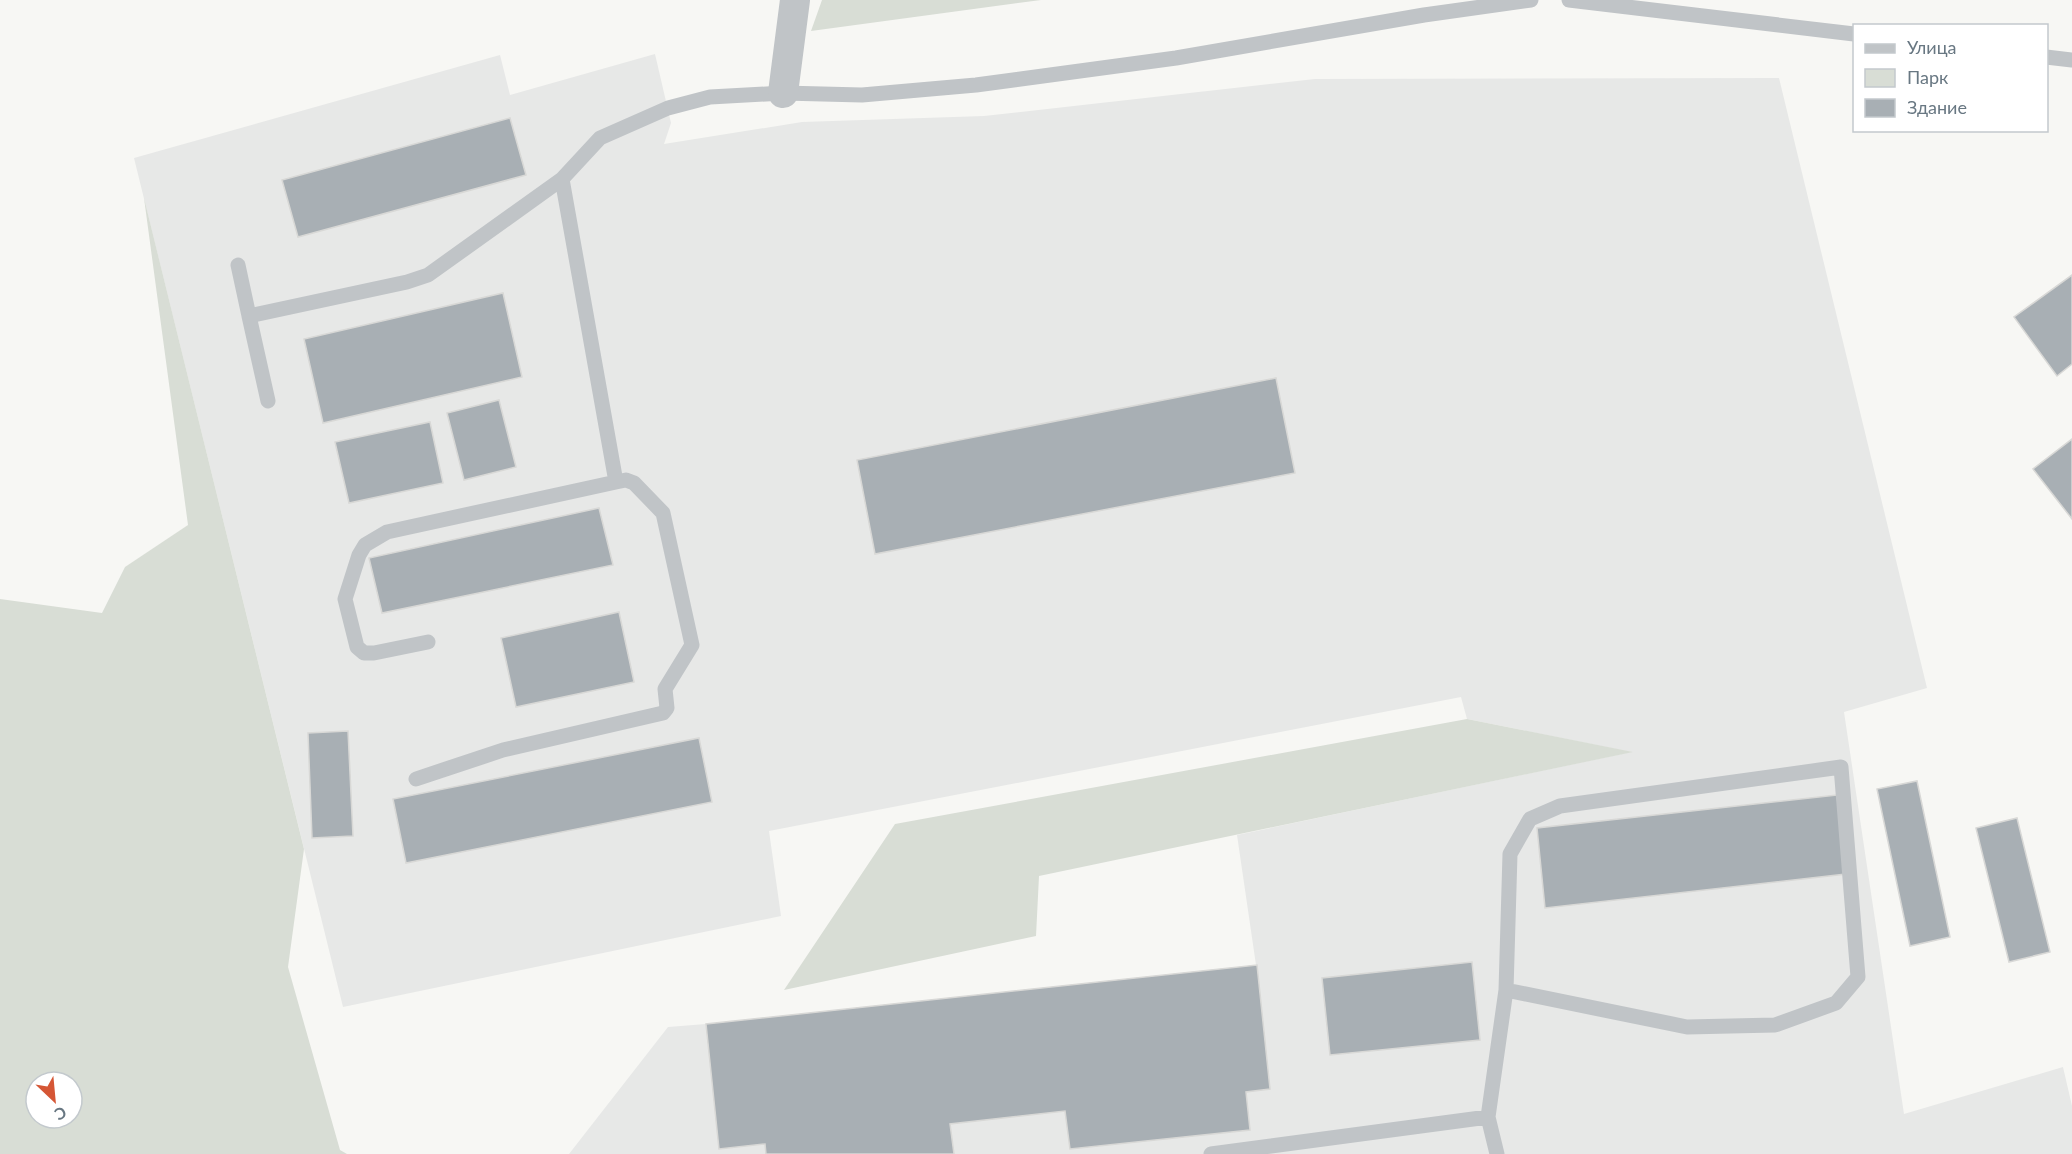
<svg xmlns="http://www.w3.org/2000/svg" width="2072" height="1154" viewBox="0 0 2072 1154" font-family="Lato,sans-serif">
<rect width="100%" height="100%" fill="#f7f7f4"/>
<!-- built -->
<path fill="#e7e8e7" d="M655,54L671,123L664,144L802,122L984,116L1315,79L1779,78L1927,688L1844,712L1904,1114L2063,1067L2072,1106V1154H569L668,1027L706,1024L1256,965L1237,835L1631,752L1467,719L1461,697L769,831L781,916L343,1007L134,158L500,55L510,95Z"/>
<!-- green -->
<path fill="#d8ddd5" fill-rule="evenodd" d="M822,0H1041L811,31Z
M144,198L304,849L288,967L340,1150L347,1154H0V599L102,613L125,567L188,525ZM36,1082H72V1118H36Z
M1467,719L1633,752L1039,876L1036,936L784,990L895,824Z"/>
<!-- building -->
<path fill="#a8afb4" stroke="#d8d8d6" stroke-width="1.5" d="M510,118L526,175L298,237L282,180Z
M2072,275V364L2057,376L2014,317Z
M503,293L522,377L323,423L304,339Z
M1276,378L1295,473L875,554L857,460Z
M499,400L516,467L464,480L447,413Z
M430,422L443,483L349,503L335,442Z
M2072,439V519L2033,469Z
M599,508L613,565L382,613L369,558Z
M619,612L634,682L516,707L501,638Z
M348,731L353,836L312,838L308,733Z
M699,738L712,802L406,863L393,799Z
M1917,781L1950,937L1910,946L1877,789Z
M1837,795L1846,874L1545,908L1537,828Z
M2017,818L2050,952L2009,962L1976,828Z
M1472,962L1480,1040L1330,1055L1322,978Z
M1257,965L1270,1089L1246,1092L1250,1130L1070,1149L1065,1111L950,1124L954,1154H766L765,1144L719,1149L706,1024Z"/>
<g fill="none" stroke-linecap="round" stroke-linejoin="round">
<!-- service -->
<path stroke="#c0c4c7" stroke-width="15" d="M1569,0L1854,34
M2046,57L2072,60
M238,265L249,316
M268,401L249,316L407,282L428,275L562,179L600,138L668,108L710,97L783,93L862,95L976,85L1176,58L1424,15L1531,0
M428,642L374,653H364L357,647L345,599L359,555L365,545L387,532L616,482
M416,779L503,750L663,713L667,708L665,689L692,645L663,513L634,483L626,480L616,482L562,179
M1211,1154L1488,1117
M1497,1154L1488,1117L1506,990L1510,854L1530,819L1560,806L1841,767L1858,977L1836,1003L1775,1025L1687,1027L1506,990"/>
<!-- minor -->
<path stroke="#c0c4c7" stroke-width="30" d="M783,93L795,0"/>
</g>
<!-- legend -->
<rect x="1853" y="24" width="195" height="108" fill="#ffffff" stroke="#c3c9cd" stroke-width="1.5"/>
<rect x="1865" y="44" width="30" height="9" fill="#c0c4c7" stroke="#c3c9cd" stroke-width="1.5"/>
<text x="1907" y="54" font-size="18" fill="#687782">Улица</text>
<rect x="1865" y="69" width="30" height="18" fill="#d8ddd5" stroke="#c3c9cd" stroke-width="1.5"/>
<text x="1907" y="84" font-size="18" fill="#687782">Парк</text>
<rect x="1865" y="99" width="30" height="18" fill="#a8afb4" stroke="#c3c9cd" stroke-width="1.5"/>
<text x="1907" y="114" font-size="18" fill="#687782">Здание</text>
<!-- north arrow -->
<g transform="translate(54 1100) rotate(154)"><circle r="28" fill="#ffffff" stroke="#c3c9cd" stroke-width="1.5"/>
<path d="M0-4.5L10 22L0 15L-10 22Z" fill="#d55635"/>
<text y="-9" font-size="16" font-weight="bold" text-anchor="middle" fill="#687782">С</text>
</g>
</svg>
